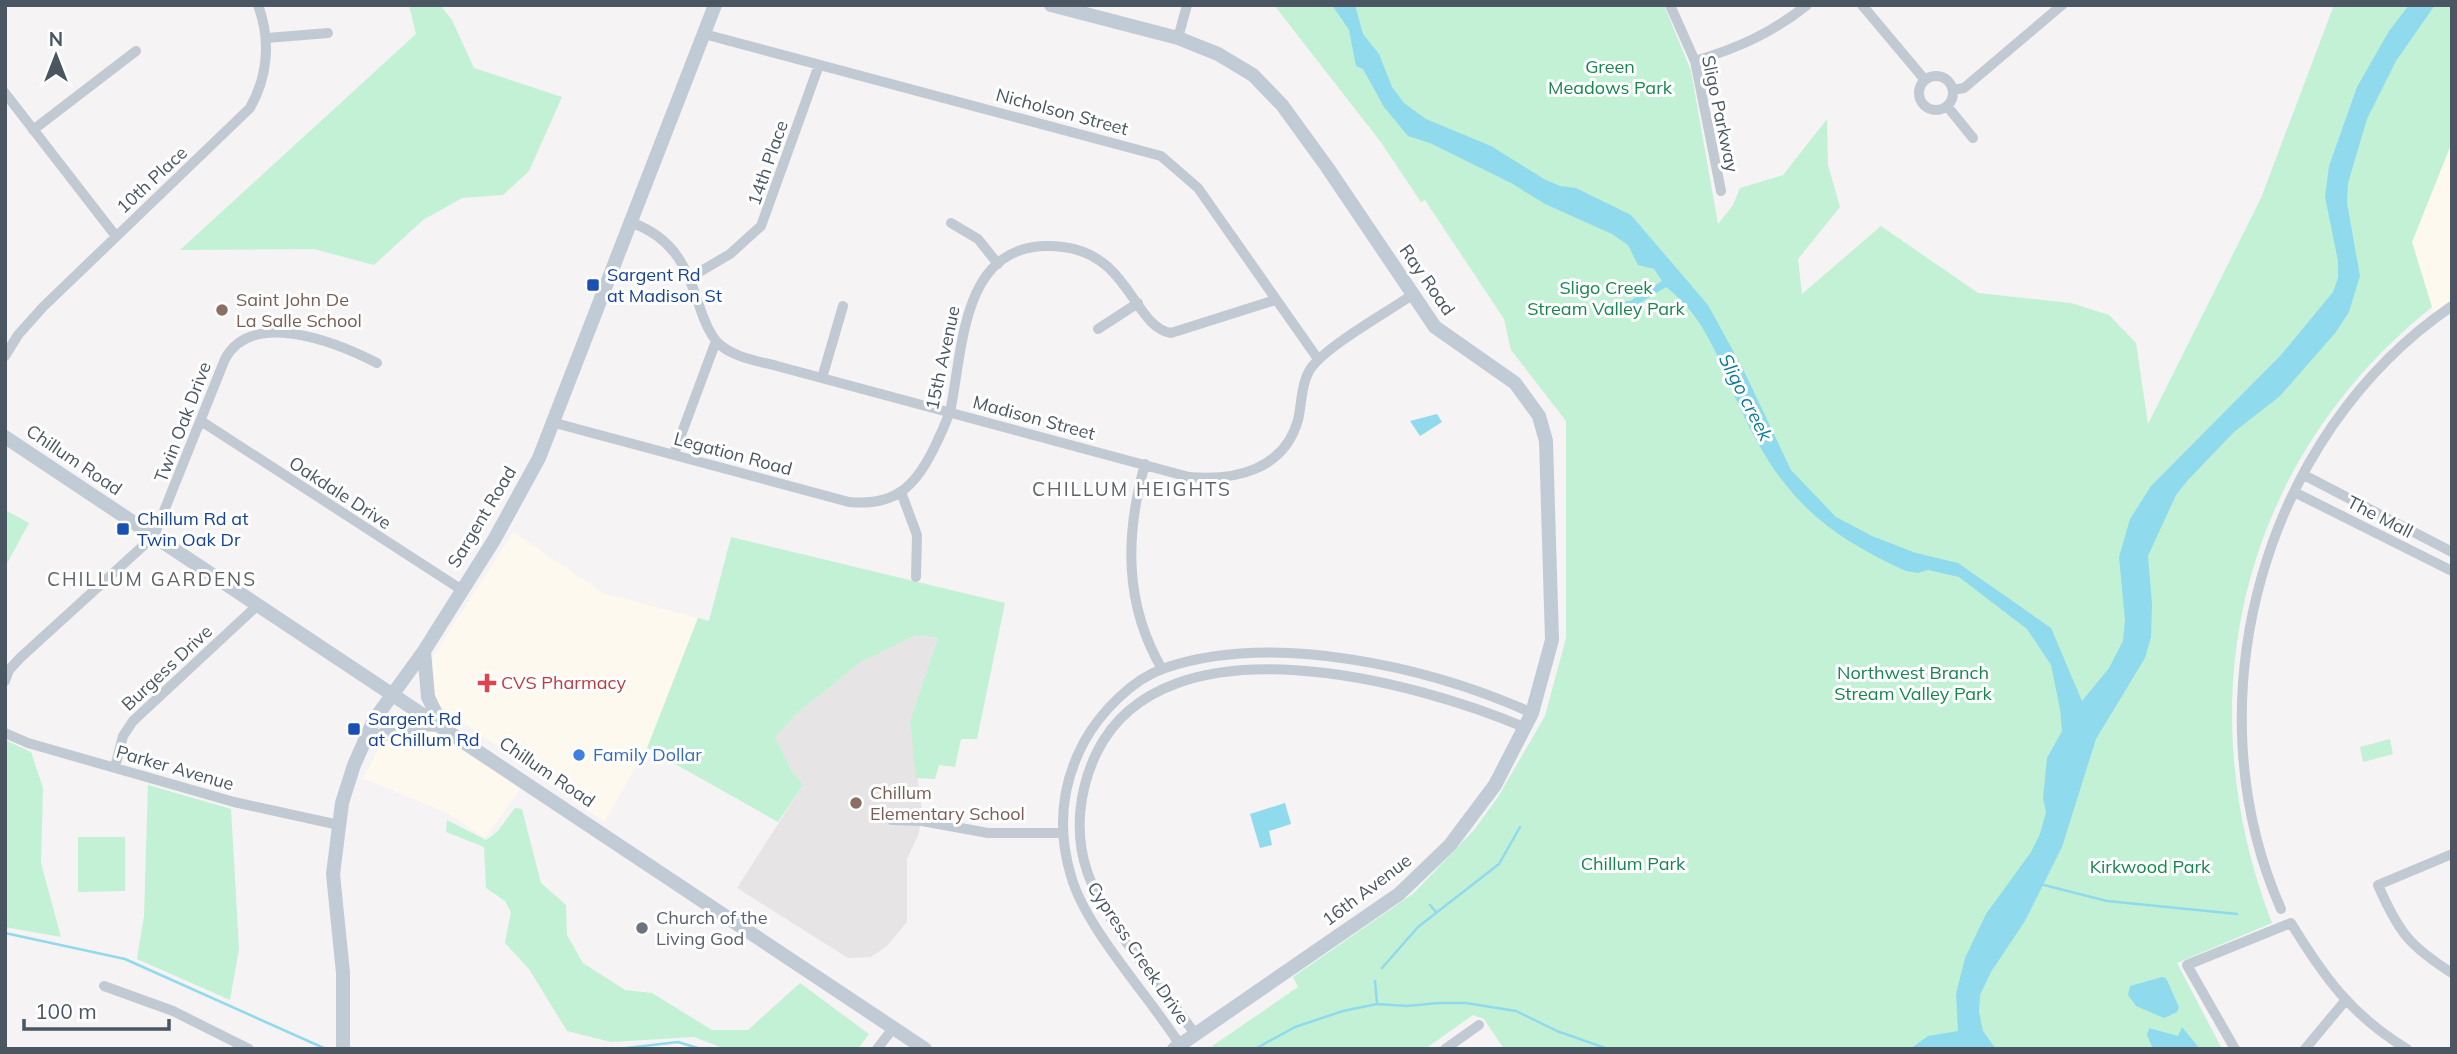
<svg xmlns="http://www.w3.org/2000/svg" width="2457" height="1054" viewBox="0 0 2457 1054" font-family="Mulish,sans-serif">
<rect width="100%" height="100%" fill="#f5f3f3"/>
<!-- commercial -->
<path fill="#fdf9ef" d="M2452,142V301L2434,314L2412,242Z
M513,532L603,593L698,618L647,748L604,822L433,701L428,670L434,655Z
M433,731L521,788L485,838L449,814L363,778L382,742L398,732Z"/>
<!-- education -->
<path fill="#e6e4e5" d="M916,635L938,638L910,721L922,811L919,833L907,859V922L887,946L871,957L848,958L737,888L803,785L790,768L774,737L796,714L861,662Z"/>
<!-- green -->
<path fill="#c3f1d5" d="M409,5H440L452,20L474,68L562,97L529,171L503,195L462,198L423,220L374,265L314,249L180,250L416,34Z
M1274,5H1664L1691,71L1718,224L1733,205L1740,188L1783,175L1827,119L1828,165L1840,207L1798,259L1802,294L1881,226L1978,293L2071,303L2109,315L2136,343L2148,424L2261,198L2334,5H2452V142L2412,242L2432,307C2241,460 2185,698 2272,923L2177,963L2222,1049H1504L1484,1019L1473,1015L1425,1049H1208L1298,987L1293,977L1414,893L1474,830L1498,797L1545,716L1566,638V421L1511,350L1504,319L1425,200L1421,202L1380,141Z
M5,510L29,523L5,567Z
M731,537L1005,603L977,739H961L955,767L939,765L935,779L916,778L910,721L938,638L916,635L861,662L796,714L775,737L790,768L803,785L778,822L647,748L698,618L709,621Z
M2390,739L2393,754L2363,762L2360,747Z
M5,740L31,752L43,788L41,863L61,937L5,927Z
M148,785L231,809L239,949L230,1000L137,959L144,916Z
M515,808L522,809L541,883L566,905L567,935L583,963L625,990L652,993L712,1030H748L800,983L869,1034L858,1049H725L694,1037L611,1042L567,1031L529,969L505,943L511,912L505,901L486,888L484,847L446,832L447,820L486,840L497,832Z
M78,837H125V891L78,892Z"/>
<!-- water -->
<path fill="#90daee" d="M1332,5H1355L1363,34L1379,54L1392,87L1404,103L1426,119L1491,146L1544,179L1560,186L1576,188L1631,215L1708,305L1743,369L1791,470L1836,517L1872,536L1916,553L1958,563L2051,628L2082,701L2109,668L2123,641L2125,620L2119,557L2130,519L2151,486L2281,355L2333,292L2338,278V261L2325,197L2329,166L2357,87L2389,31L2409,5H2435L2396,61L2367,119L2348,183L2347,203L2360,276L2349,312L2336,332L2280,396L2234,432L2188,480L2176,495L2148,556L2152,604L2151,637L2145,658L2096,739L2062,847L2025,921L1991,972L1980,995L1979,1012L1983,1031L1996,1049H1910L1928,1036L1958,1031L1956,994L1965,958L1986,914L2031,852L2040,834L2046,812L2043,799L2047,758L2062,731L2060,709L2051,665L2027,629L1959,577L1928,570L1918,573L1906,571C1820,532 1780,494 1740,408C1720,364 1707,318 1666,287L1635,306L1612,310V303L1630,301L1662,281L1654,269L1638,265L1628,245L1612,234L1545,204L1513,184L1430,143L1408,136L1384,107L1363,69L1356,66L1349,30Z
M1437,414L1442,422L1420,436L1410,421Z
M1285,803L1291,824L1269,831L1272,845L1260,848L1250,814Z
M2162,977L2166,978L2179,1007L2177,1012L2164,1018L2136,1006L2128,995L2130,986Z
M2182,1027L2200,1049H2153L2147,1035L2149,1028L2178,1036Z"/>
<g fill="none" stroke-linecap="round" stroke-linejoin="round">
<!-- stream -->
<path stroke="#90daee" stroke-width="2.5" d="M2040,884L2107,901L2237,914
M1430,905L1436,912
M5,933L125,959L326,1049
M1382,968L1418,927L1499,864L1520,827
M1375,981L1377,1003
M618,1049L678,1042L701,1049
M1255,1049L1295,1027L1343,1011L1377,1004L1407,1006L1438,1003H1466L1516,1011L1557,1031L1608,1049"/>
<!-- street -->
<path stroke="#c1cad2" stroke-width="10" d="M1670,5L1695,61L1721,191
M1862,5L1925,80
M704,34L1161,156L1198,188L1318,359
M267,38L328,33
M1178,38L1187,5
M1695,61C1738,48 1772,33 1807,5
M1919 93a17 17 0 1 1 34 0a17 17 0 1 1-34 0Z
M1953,90L1964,88L2062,5
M5,93L115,235
M1947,106L1973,138
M33,130L136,51
M633,223C675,239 687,268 700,308C704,320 709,333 717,342C731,357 758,361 777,366L1189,477C1235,481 1284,470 1298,420C1302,403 1301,383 1311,368C1328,345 1386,313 1412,295
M951,223L978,239L998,264
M691,277L730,254L761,226L819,65
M1098,329L1138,303
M5,356L18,335L43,307L250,108C268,76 271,40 258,5
M822,378L843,306
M201,421L462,590
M555,423L849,502C898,507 918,483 937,442C942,431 948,419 951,407C964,340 963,235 1063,247C1130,255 1133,326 1171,333L1275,300
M674,454L716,341
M1145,464C1125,535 1124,604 1162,669
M2304,475L2452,552
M901,492L917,535L916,577
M2294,492L2452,571
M5,681L9,670L20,658L154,536L225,359C252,308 338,343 377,363
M5,733L28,743L234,802L339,825
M115,767L123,736L133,721L259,604
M892,820L922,821L988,833H1062
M2452,854L2378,885C2398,931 2409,946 2452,973
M2281,909C2189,701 2264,434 2452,306
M104,986L173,1011L249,1049
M1195,1034C1162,986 1105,925 1087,871C1074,832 1079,789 1097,752C1166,613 1416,681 1526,728
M1180,1045C1149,996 1086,929 1071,876C1057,829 1061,785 1084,742C1100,713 1132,679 1165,668C1274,631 1430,667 1532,713
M877,1049L894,1027
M1445,1049L1479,1025
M2235,1049L2187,965L2291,923C2324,977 2351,1015 2407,1049
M2305,1049L2345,1001"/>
<!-- secondary -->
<path stroke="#c1cbd6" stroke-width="14" d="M1051,5L1178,38L1218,54L1253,75L1282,105L1327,167L1435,327L1515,383L1539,416L1546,441L1552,640L1532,713L1495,785L1450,845L1399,894L1174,1049
M5,437L925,1049
M424,651L428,697L441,724
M364,742C390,732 411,722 440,725
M343,1049V973L333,874L342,803L354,765L374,720L424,651L494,540L539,458L715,5"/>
</g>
<!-- markers -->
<g fill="#1a4fb4" stroke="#fff" stroke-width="2.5">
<rect x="586" y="278" width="14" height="14" rx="3.5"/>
<rect x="116" y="522" width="14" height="14" rx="3.5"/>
<rect x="347" y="722" width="14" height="14" rx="3.5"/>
</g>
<g fill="#8d6e63" stroke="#fff" stroke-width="2.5">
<circle cx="222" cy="310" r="7"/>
<circle cx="856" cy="803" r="7"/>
</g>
<path fill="#e0444e" stroke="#fff" stroke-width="2.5" d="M483.5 672.5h7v7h7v7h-7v7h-7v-7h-7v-7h7z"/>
<circle fill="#3f7fe0" stroke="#fff" stroke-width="2.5" cx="579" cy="755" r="7"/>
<circle fill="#6b7280" stroke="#fff" stroke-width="2.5" cx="642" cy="928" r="7"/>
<g text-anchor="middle" stroke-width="6" stroke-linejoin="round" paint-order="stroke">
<!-- park labels -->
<g font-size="18" fill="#17864f" stroke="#fff">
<text x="1610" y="73">Green<tspan x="1610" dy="21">Meadows Park</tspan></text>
<text x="1606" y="294">Sligo Creek<tspan x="1606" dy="21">Stream Valley Park</tspan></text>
<text x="1913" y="679">Northwest Branch<tspan x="1913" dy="21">Stream Valley Park</tspan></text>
<text x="1633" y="870">Chillum Park</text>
<text x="2150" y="873">Kirkwood Park</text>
</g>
<!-- street labels -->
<g font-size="18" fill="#4a5661" stroke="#fff">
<text transform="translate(1062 112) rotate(15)" y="6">Nicholson Street</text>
<text transform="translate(1720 114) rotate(78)" y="6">Sligo Parkway</text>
<text transform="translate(768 163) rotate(-71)" y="6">14th Place</text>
<text transform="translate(152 180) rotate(-43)" y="6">10th Place</text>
<text transform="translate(1427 280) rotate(55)" y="6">Ray Road</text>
<text transform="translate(943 358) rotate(-78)" y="6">15th Avenue</text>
<text transform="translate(1034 418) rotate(15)" y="6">Madison Street</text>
<text transform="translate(183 422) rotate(-69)" y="6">Twin Oak Drive</text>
<text transform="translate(733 454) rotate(15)" y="6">Legation Road</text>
<text transform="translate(74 460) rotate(34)" y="6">Chillum Road</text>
<text transform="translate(340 493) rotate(33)" y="6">Oakdale Drive</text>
<text transform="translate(482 517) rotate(-59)" y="6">Sargent Road</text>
<text transform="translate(2380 517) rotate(27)" y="6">The Mall</text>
<text transform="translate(167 668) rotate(-43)" y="6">Burgess Drive</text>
<text transform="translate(175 768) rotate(16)" y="6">Parker Avenue</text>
<text transform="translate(547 772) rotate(34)" y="6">Chillum Road</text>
<text transform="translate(1367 890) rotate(-37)" y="6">16th Avenue</text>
<text transform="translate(1138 953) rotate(56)" y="6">Cypress Creek Drive</text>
</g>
<!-- transit labels -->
<g font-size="18" fill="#164399" stroke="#fff" text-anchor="start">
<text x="607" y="281">Sargent Rd<tspan x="607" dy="21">at Madison St</tspan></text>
<text x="137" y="525">Chillum Rd at<tspan x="137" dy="21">Twin Oak Dr</tspan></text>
<text x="368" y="725">Sargent Rd<tspan x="368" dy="21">at Chillum Rd</tspan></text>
</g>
<!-- education labels -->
<g font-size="18" fill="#785e54" stroke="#fff" text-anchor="start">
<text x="236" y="306">Saint John De<tspan x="236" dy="21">La Salle School</tspan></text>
<text x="870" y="799">Chillum<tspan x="870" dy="21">Elementary School</tspan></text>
</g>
<!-- health labels -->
<g font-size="18" fill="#be3a42" stroke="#fff" text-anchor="start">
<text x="501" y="689">CVS Pharmacy</text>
</g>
<!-- shop labels -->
<g font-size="18" fill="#366cbe" stroke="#fff" text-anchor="start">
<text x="593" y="761">Family Dollar</text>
</g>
<!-- worship labels -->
<g font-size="18" fill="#5b616d" stroke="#fff" text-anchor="start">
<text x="656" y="924">Church of the<tspan x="656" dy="21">Living God</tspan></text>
</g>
<!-- water labels -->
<g font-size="19" font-style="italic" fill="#0c7c9b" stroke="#fff">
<text transform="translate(1746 397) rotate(63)" y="7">Sligo creek</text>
</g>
<!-- neighbourhood labels -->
<g font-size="19" letter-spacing="2" fill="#5f6368" stroke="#fff">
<text x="1132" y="496">CHILLUM HEIGHTS</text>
<text x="152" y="586">CHILLUM GARDENS</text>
</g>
</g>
<!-- border -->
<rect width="2457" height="1054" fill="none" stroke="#4a5661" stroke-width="14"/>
<!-- north arrow -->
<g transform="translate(56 56)" stroke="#ffffff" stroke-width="5" paint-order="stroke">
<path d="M0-5L12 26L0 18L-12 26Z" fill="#4a5661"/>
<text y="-10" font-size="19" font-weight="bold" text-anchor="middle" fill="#4a5661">N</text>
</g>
<!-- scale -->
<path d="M24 1019v10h145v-10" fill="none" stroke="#4a5661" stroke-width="3.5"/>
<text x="35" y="1019" font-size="21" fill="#4a5661" stroke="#ffffff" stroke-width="5" paint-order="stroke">100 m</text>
</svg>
